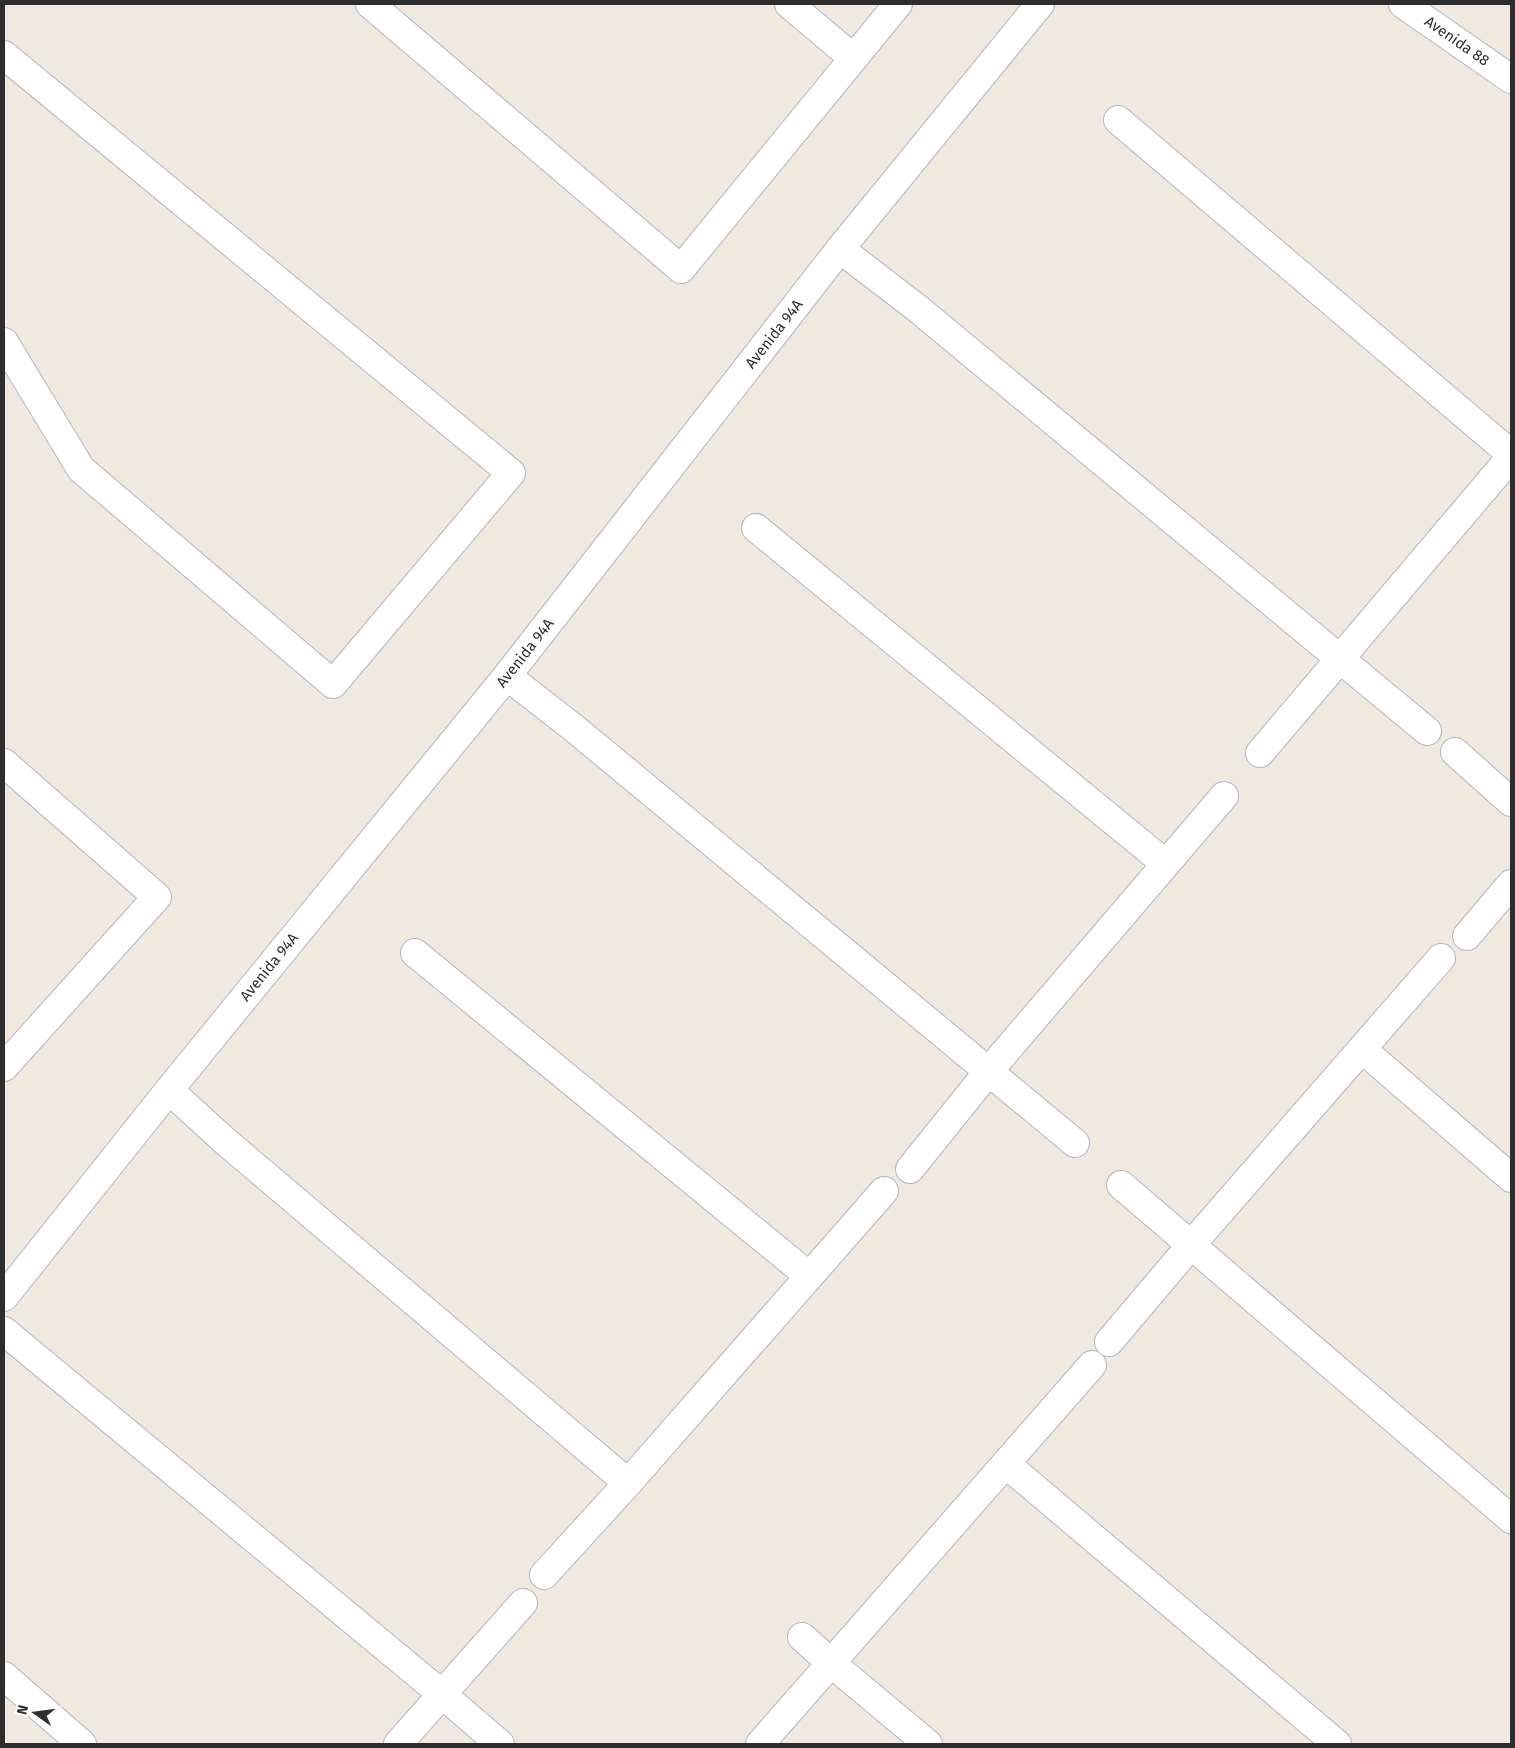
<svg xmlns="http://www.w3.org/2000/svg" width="1515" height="1748" viewBox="0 0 1515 1748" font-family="'Fira Sans',sans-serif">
<rect width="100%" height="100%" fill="#efe9e1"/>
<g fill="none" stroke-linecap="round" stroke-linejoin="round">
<defs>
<path id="minor" d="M370,4L681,269L898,4
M789,4L853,58
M1403,4L1511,79
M4,55L511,473L333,684L81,469L4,342
M1118,120L1511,454
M840,249L917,308L1427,731
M756,528L1166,864
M507,676L575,729L1075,1143
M1455,752L1511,802
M1260,753L1511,457
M4,763L157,897L4,1067
M1467,936L1511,884
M415,953L809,1276
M1362,1049L1511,1178
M169,1090L225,1141L628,1483
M910,1169L988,1072L1224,796
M1121,1185L1511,1519
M4,1297L169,1090L507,676L840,249L1040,4
M4,1331L443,1695L500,1744
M1109,1342L1191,1245L1441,958
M1006,1464L1337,1744
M544,1575L628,1483L884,1191
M802,1637L831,1663L928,1744
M4,1676L82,1744
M398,1744L523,1603
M760,1744L1092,1365"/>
</defs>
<!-- minor casing -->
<use href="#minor" stroke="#b4b7c1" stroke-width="30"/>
<!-- minor -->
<use href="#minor" stroke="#fff" stroke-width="28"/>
</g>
<g text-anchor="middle" stroke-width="4" stroke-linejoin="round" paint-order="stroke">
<!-- street labels -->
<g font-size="15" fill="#2e2e2e" stroke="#fff">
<text transform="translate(1457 41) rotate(35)" y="5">Avenida 88</text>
<text transform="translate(774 334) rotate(-52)" y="5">Avenida 94A</text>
<text transform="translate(525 653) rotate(-52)" y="5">Avenida 94A</text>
<text transform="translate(269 967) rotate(-51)" y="5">Avenida 94A</text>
</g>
</g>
<!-- border -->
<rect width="1515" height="1748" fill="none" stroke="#2e2e2e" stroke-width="10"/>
<!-- north arrow -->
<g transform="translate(35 1713) rotate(284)" stroke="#ffffff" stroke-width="4" paint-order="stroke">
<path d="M0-4L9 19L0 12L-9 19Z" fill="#2e2e2e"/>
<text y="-8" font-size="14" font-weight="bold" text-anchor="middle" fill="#2e2e2e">N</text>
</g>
</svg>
